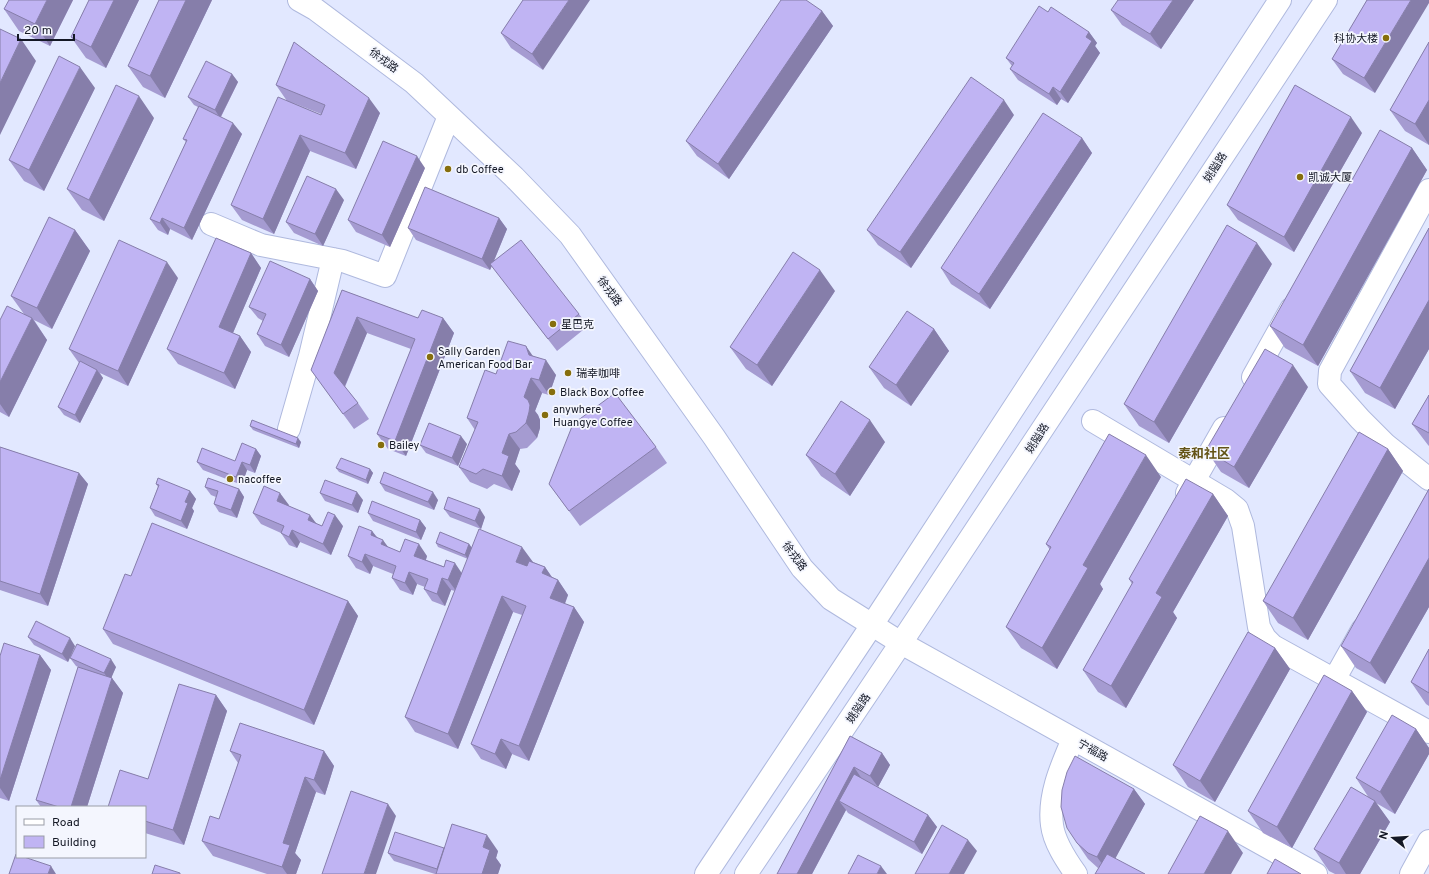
<svg xmlns="http://www.w3.org/2000/svg" width="1429" height="874" viewBox="0 0 1429 874" font-family="Overpass,'Noto Sans SC',sans-serif">
<rect width="100%" height="100%" fill="#e2e8ff"/>
<g fill="none" stroke-linecap="round" stroke-linejoin="round">
<defs>
<path id="minor" d="M299,0L315,9L414,83L514,177L570,235L714,437L802,568L831,599L901,643L1316,874
M1429,190L1330,371L1329,384L1360,419L1386,445L1429,479
M211,224L261,245L343,261L385,276L449,116
M1253,377L1291,309
M1093,421L1226,500L1237,509L1243,526L1259,627L1265,638L1273,646L1429,732
M289,429L310,356L333,259
M1187,493L1224,428
M1334,680L1362,630
M1073,739C1062,765 1048,795 1052,825C1054,842 1066,860 1076,874
M1411,874L1429,841"/>
<path id="major" d="M706,874L872,625L1280,0
M746,874L901,643L1326,0"/>
</defs>
<!-- minor casing -->
<use href="#minor" stroke="#afb9de" stroke-width="24"/>
<!-- major casing -->
<use href="#major" stroke="#afb9de" stroke-width="24"/>
<!-- minor -->
<use href="#minor" stroke="#fff" stroke-width="22"/>
<!-- major -->
<use href="#major" stroke="#fff" stroke-width="22"/>
</g>
<!-- wall -->
<path fill="#a59bd1" fill-rule="evenodd" d="M73,0L50,46L19,31L4,9Z
M89,0H139L106,68L86,58L71,37Z
M159,0H212L165,98L143,87L128,66Z
M523,0L543,70L511,48L501,33Z
M1194,0L1161,49L1122,25L1111,10Z
M1367,0L1375,93L1343,74L1332,59Z
M822,11L833,26L729,179L697,156L686,141Z
M1048,12L1089,32L1097,43L1095,46L1100,53L1068,103L1061,99L1057,105L1018,80L1010,69L1012,66L1006,58Z
M1429,42V145L1405,131L1390,110Z
M232,74L238,82L221,117L242,134L192,240L170,229L168,235L158,230L150,219L186,142L183,139L198,107L194,105L188,97Z
M276,85L380,113L356,169L310,151L274,234L242,220L231,205L287,101ZM291,102L321,114V115Z
M95,88L44,191L24,181L9,160Z
M1014,115L911,268L878,245L867,230Z
M154,118L104,221L82,210L67,189Z
M1362,133L1294,252L1238,220L1227,205Z
M1082,138L1092,153L990,309L951,284L941,268Z
M1412,148L1427,170L1318,366L1285,348L1270,326Z
M425,168L390,247L356,232L348,220Z
M344,200L323,246L294,233L286,222Z
M499,218L507,229L494,261L579,314L588,326L557,351L492,266L490,270L416,240L408,228Z
M1429,228V349L1395,409L1365,393L1350,371Z
M75,230L90,251L52,329L34,320L47,340L9,417L0,412V320L24,314L11,296Z
M251,253L261,268L233,333L240,336L251,352L235,389L178,364L167,349Z
M1272,264L1169,443L1139,426L1124,404Z
M178,278L128,386L100,373L103,378L80,423L64,415L58,407L79,363L69,349Z
M310,279L318,291L289,357L265,346L257,334L263,321L258,318L249,307Z
M342,290L418,318H443L454,333L406,456L388,449L377,434L411,349L367,333L345,387L358,403L369,419L354,429L311,370Z
M835,291L772,386L746,369L730,347Z
M934,329L949,351L911,406L884,388L869,367Z
M533,356L556,375L549,395L542,393L535,411L538,415L540,420V428L537,438L527,448L520,449L515,464L520,471L512,491L494,484L487,489L470,482L459,467L475,430L467,418L496,374Z
M1308,387L1249,488L1221,472L1206,450Z
M1429,395V446L1428,445L1412,424Z
M250,426L301,442L299,448L253,430Z
M885,442L850,496L821,476L806,455Z
M467,444L458,466L426,453L420,445Z
M0,447L79,473L88,484L48,606L0,590Z
M656,447L667,463L580,526L549,484Z
M256,449L261,456L255,473L247,470L242,485L203,470L197,462L235,461Z
M1388,449L1403,471L1308,640L1278,623L1263,601Z
M336,468L370,469L373,473L368,484L339,472Z
M1161,477L1100,584L1103,589L1057,669L1021,648L1006,627L1050,550L1046,544Z
M380,483L438,500L434,510L385,491Z
M156,484L190,491L196,499L192,508L194,511L187,529L155,516L150,508L158,487Z
M205,487L239,489L244,497L237,518L219,512L214,504L216,497L211,495Z
M1429,489V607L1385,684L1356,668L1341,646Z
M320,493L363,500L358,513L325,501Z
M1213,494L1228,516L1173,612L1177,618L1126,708L1098,692L1083,670L1132,584L1129,579Z
M288,505L317,524L322,526H343L331,555L300,542L297,548L289,545L281,533L261,524L253,513L289,505Z
M444,509L485,517L481,529L450,517Z
M368,513L420,520L426,528L421,540L373,521Z
M372,531L377,537L388,547L400,552L427,556L426,560L462,573L468,559L438,547L436,543L469,544L472,548L533,562L545,567L552,577L558,580L568,595L565,604L574,607L584,622L529,761L512,754L506,769L481,759L471,744L522,615L513,612L458,749L415,732L405,717L455,591L451,590L445,606L432,601L424,589L425,587L417,584L413,595L400,590L392,578L393,574L373,566L370,574L356,568L348,556Z
M348,601L358,616L314,725L113,644L103,629Z
M28,637L75,646L68,662L34,645Z
M1275,648L1290,669L1215,802L1188,787L1173,765Z
M1429,649V706L1426,704L1411,682Z
M40,655L51,670L9,801L0,798V656Z
M70,658L116,667L111,677L123,693L87,807H41L36,800L78,667L76,666Z
M1352,691L1367,712L1292,848L1263,833L1248,811Z
M216,695L227,711L184,845L145,833V807Z
M1416,729L1429,748V754L1395,814L1376,803L1390,822L1360,874H1335L1329,871L1314,849L1369,798L1356,778Z
M850,736L882,753L890,765L878,787L862,779L928,815L937,827L922,854L848,813L846,810L812,874H777Z
M230,751H324L334,766L325,795L316,792L295,853L301,860L296,874H267L213,856L202,841L219,819L238,763Z
M1134,789L1145,804L1115,858L1098,868L1088,859L1077,843Z
M444,848L498,851L496,858L501,865L498,874H435L394,861L388,853Z"/>
<!-- shaded-wall -->
<path fill="#867eaa" d="M47,0H73L50,46L35,24Z
M114,0H139L106,68L91,47Z
M186,0H212L165,98L150,76Z
M569,0H590L543,70L532,54Z
M1173,0H1194L1161,49L1150,34Z
M1411,0H1429V3L1375,93L1364,78Z
M822,11L833,26L729,179L718,164Z
M1089,32L1097,43L1095,46L1100,53L1068,103L1060,92L1086,37Z
M21,39L36,61L0,135V83Z
M80,67L95,88L44,191L29,170Z
M232,74L238,82L220,118L215,110Z
M1053,87L1061,99L1057,105L1049,94Z
M139,96L154,118L104,221L89,200Z
M369,98L380,113L356,169L345,153Z
M1004,100L1014,115L911,268L900,252Z
M1429,100V145L1415,124Z
M1351,117L1362,133L1294,252L1284,237Z
M233,123L242,134L192,240L184,228Z
M300,135L310,151L274,234L263,219Z
M1082,138L1092,153L990,309L979,294Z
M1412,148L1427,170L1318,366L1303,345Z
M417,156L425,168L390,247L382,235Z
M336,189L344,200L323,246L315,234Z
M162,218L170,229L168,235L160,223Z
M499,218L507,229L490,270L482,259Z
M75,230L90,251L52,329L37,308Z
M1257,243L1272,264L1169,443L1154,422Z
M251,253L261,268L229,342L219,327Z
M167,262L178,278L128,386L118,371Z
M820,270L835,291L772,386L757,365Z
M310,279L318,291L289,357L281,345Z
M1429,300V349L1395,409L1380,388Z
M357,317L367,333L344,388L334,373Z
M32,318L47,340L9,417L0,404V382Z
M443,318L454,333L406,456L395,441Z
M934,329L949,351L911,406L896,385Z
M240,336L251,352L235,389L224,373Z
M526,346L537,362L529,355Z
M546,360L556,375L549,395L539,380Z
M1293,365L1308,387L1249,488L1234,467Z
M97,370L103,378L80,423L75,415Z
M531,378L542,393L535,411L538,415L540,420V428L537,438L526,423L524,397Z
M870,420L885,442L850,496L835,474Z
M509,434L520,449L515,464L520,471L512,491L502,476V453Z
M461,436L467,444L458,466L452,458Z
M298,438L301,442L299,448L296,444Z
M256,449L261,456L255,473L250,465Z
M1388,449L1403,471L1308,640L1293,618Z
M1146,455L1161,477L1100,584L1103,589L1057,669L1042,648L1083,565Z
M242,462L247,470L242,485L236,477Z
M370,469L373,473L368,484L366,480Z
M79,473L88,484L48,606L40,594Z
M239,489L244,497L237,518L231,510Z
M190,491L196,499L192,508L194,511L187,529L181,521L185,502Z
M357,492L363,500L358,513L352,505Z
M433,492L438,500L434,510L428,502Z
M280,493L289,505L286,512L277,501Z
M1213,494L1228,516L1173,612L1177,618L1126,708L1111,686L1156,593Z
M480,509L485,517L481,529L475,521Z
M310,515L319,527L308,520Z
M335,515L343,526L331,555L323,544Z
M420,520L426,528L421,540L416,532Z
M292,530L300,542L297,548L289,537Z
M372,531L381,543L371,535Z
M383,540L391,551L381,544Z
M419,544L427,556L423,568L414,556Z
M469,544L472,548L468,559L465,555Z
M522,547L533,562L527,577L516,562Z
M365,554L373,566L370,574L362,562Z
M1429,558V607L1385,684L1370,663Z
M455,563L463,575L457,592L448,580Z
M545,567L555,582L542,573Z
M409,572L417,584L413,595L405,583Z
M442,578L451,590L445,606L437,594Z
M558,580L568,595L561,613L550,598Z
M502,596L513,612L458,749L448,734Z
M348,601L358,616L314,725L304,710Z
M574,607L584,622L529,761L519,746Z
M70,638L75,646L68,662L62,654Z
M1275,648L1290,669L1215,802L1200,781Z
M40,655L51,670L9,801L0,788V780Z
M111,659L116,667L110,681L104,673Z
M112,678L123,693L87,807H71Z
M1352,691L1367,712L1292,848L1277,827Z
M216,695L227,711L184,845L173,830Z
M1416,729L1429,748V754L1395,814L1380,792Z
M501,739L512,754L506,769L495,754Z
M324,751L334,766L325,795L314,780Z
M882,753L890,765L878,787L870,776Z
M854,767L862,779L839,801L846,810L812,874H797Z
M305,777L316,792L295,853L301,860L296,874H287L282,867L283,843Z
M1134,789L1145,804L1108,872L1097,857Z
M1375,801L1390,822L1360,874H1346L1339,863Z
M388,804L396,816L376,874H364Z
M928,815L937,827L922,854L914,842Z
M1228,831L1243,853L1231,874H1204Z
M487,835L498,851L496,858L501,865L498,874H482L483,847Z
M968,840L977,851L964,874H949Z
M51,866L56,874H48Z
M881,866L887,874H877Z"/>
<!-- building -->
<path fill="#c0b4f3" stroke="#867eaa" d="M9,0H47L35,24L4,9Z
M89,0H114L91,47L71,37Z
M159,0H186L150,76L128,66Z
M523,0H569L532,54L501,33Z
M781,0H806L822,11L718,164L686,141Z
M1118,0H1173L1150,34L1111,10Z
M1367,0H1411L1364,78L1332,59Z
M1039,6L1048,12L1051,7L1089,32L1086,37L1092,41L1060,92L1053,87L1049,94L1010,69L1014,63L1006,58Z
M0,29L21,39L0,83Z
M294,42L369,98L345,153L300,135L263,219L231,205L278,97L321,115L325,105L276,85Z
M1429,42V100L1415,124L1390,110Z
M59,56L80,67L29,170L9,160Z
M206,61L232,74L215,110L188,97Z
M971,77L1004,100L900,252L867,230Z
M116,85L139,96L89,200L67,189Z
M1295,85L1351,117L1284,237L1227,205Z
M199,106L233,123L184,228L162,218L160,223L150,219L187,140L183,139Z
M1043,113L1082,138L979,294L941,268Z
M1380,130L1412,148L1303,345L1270,326Z
M383,141L417,156L382,235L348,220Z
M307,176L336,189L315,234L286,222Z
M425,187L499,218L482,259L408,228Z
M49,217L75,230L37,308L11,296Z
M1227,225L1257,243L1154,422L1124,404Z
M1429,228V300L1380,388L1350,371Z
M216,238L251,253L219,327L240,336L224,373L167,349Z
M119,240L167,262L118,371L69,349Z
M521,240L579,314L548,339L490,264Z
M793,252L820,270L757,365L730,347Z
M270,261L310,279L281,345L257,334L266,314L249,307Z
M342,290L418,318L422,310L443,318L395,441L377,434L415,339L357,317L334,373L358,403L343,414L311,370Z
M7,306L32,318L0,382V320Z
M907,311L934,329L896,385L869,367Z
M508,341L526,346L529,355L546,360L539,380L531,378L524,397L528,400L530,405L529,412L526,423L516,432L509,434L502,453L509,456L502,476L483,469L476,474L459,467L478,422L467,418L485,370L496,374Z
M1265,349L1293,365L1234,467L1206,450Z
M80,361L97,370L75,415L58,407Z
M615,393L656,447L569,511L549,484L573,424Z
M1429,395V433L1412,424Z
M841,401L870,420L835,474L806,455Z
M252,420L298,438L296,444L250,426Z
M429,423L461,436L452,458L420,445Z
M1359,432L1388,449L1293,618L1263,601Z
M1109,434L1146,455L1083,565L1088,568L1042,648L1006,627L1051,547L1046,544Z
M242,443L256,449L250,465L242,462L236,477L197,462L202,448L235,461Z
M0,447L79,473L40,594L0,581Z
M341,458L370,469L366,480L336,468Z
M384,472L433,492L428,502L380,483Z
M158,478L190,491L185,502L188,503L181,521L150,508L159,485L156,484Z
M208,478L239,489L231,510L214,504L218,491L205,487Z
M1186,479L1213,494L1156,593L1162,597L1111,686L1083,670L1133,582L1129,579Z
M325,480L357,492L352,505L320,493Z
M264,486L280,493L277,501L310,515L308,520L322,526L328,512L335,515L323,544L292,530L289,537L281,533L284,526L253,513Z
M1429,489V558L1370,663L1341,646Z
M448,497L480,509L475,521L444,509Z
M372,501L420,520L416,532L368,513Z
M152,523L348,601L304,710L103,629L125,574L131,576Z
M359,526L372,531L371,535L383,540L381,544L400,552L405,539L419,544L414,556L444,567L446,560L455,563L448,580L442,578L437,594L424,589L428,579L409,572L405,583L392,578L396,566L365,554L362,562L348,556Z
M479,529L522,547L516,562L527,566L529,561L545,567L542,573L558,580L550,598L574,607L519,746L501,739L495,754L471,744L526,606L502,596L448,734L405,717Z
M440,532L469,544L465,555L436,543Z
M36,621L70,638L62,654L28,637Z
M1248,632L1275,648L1200,781L1173,765Z
M4,643L40,655L0,780V656Z
M77,644L111,659L104,673L70,658Z
M1429,649V693L1411,682Z
M78,667L112,678L71,807H59L36,800Z
M1324,675L1352,691L1277,827L1248,811Z
M179,684L216,695L173,830L145,821V807H108L120,770L148,779Z
M1392,715L1416,729L1380,792L1356,778Z
M240,723L324,751L314,780L305,777L283,843L290,845L282,867L202,841L210,816L219,819L241,755L230,751Z
M850,736L882,753L870,776L854,767L797,874H777Z
M1075,756L1134,789L1097,857L1088,853L1077,843L1067,828L1061,807L1062,790L1067,772Z
M854,774L928,815L914,842L839,801Z
M1351,787L1375,801L1339,863L1314,849Z
M351,791L388,804L364,874H322Z
M1200,816L1228,831L1204,874H1168Z
M452,824L487,835L483,847L490,850L482,874H436Z
M942,825L968,840L949,874H915Z
M395,832L444,848L437,869L388,853Z
M16,854L17,855V857H24L51,866L48,874H9Z
M1107,854L1145,874H1095Z
M858,855L881,866L877,874H848Z
M1275,859L1301,874H1267Z
M155,865L180,873V874H152Z"/>
<!-- markers -->
<g fill="#866e0d" stroke="#f4f6fe" stroke-width="1.5">
<circle cx="1386" cy="38" r="4"/>
<circle cx="448" cy="169" r="4"/>
<circle cx="1300" cy="177" r="4"/>
<circle cx="553" cy="324" r="4"/>
<circle cx="430" cy="357" r="4"/>
<circle cx="568" cy="373" r="4"/>
<circle cx="552" cy="392" r="4"/>
<circle cx="545" cy="415" r="4"/>
<circle cx="381" cy="445" r="4"/>
<circle cx="230" cy="479" r="4"/>
</g>
<g text-anchor="middle" stroke-width="3.5" stroke-linejoin="round" paint-order="stroke">
<!-- poi labels -->
<g font-size="11" fill="#141825" stroke="#f4f6fe" text-anchor="start">
<text x="1378" y="42" text-anchor="end">科协大楼</text>
<text x="456" y="173">db Coffee</text>
<text x="1308" y="181">凯诚大厦</text>
<text x="561" y="328">星巴克</text>
<text x="438" y="355">Sally Garden<tspan x="438" dy="13">American Food Bar</tspan></text>
<text x="576" y="377">瑞幸咖啡</text>
<text x="560" y="396">Black Box Coffee</text>
<text x="553" y="413">anywhere<tspan x="553" dy="13">Huangye Coffee</tspan></text>
<text x="389" y="449">Bailey</text>
<text x="238" y="483">nacoffee</text>
</g>
<!-- street labels -->
<g font-size="11" fill="#141825" stroke="#f4f6fe">
<text transform="translate(384 60) rotate(37)" y="4">徐戎路</text>
<text transform="translate(1215 167) rotate(-57)" y="4">姚隘路</text>
<text transform="translate(610 291) rotate(54)" y="4">徐戎路</text>
<text transform="translate(1037 438) rotate(-57)" y="4">姚隘路</text>
<text transform="translate(795 556) rotate(54)" y="4">徐戎路</text>
<text transform="translate(858 708) rotate(-56)" y="4">姚隘路</text>
<text transform="translate(1093 750) rotate(29)" y="4">宁福路</text>
</g>
<!-- quarter labels -->
<g font-size="13" font-weight="bold" fill="#635316" stroke="#f4f6fe">
<text x="1204" y="458">泰和社区</text>
</g>
</g>
<!-- legend -->
<rect x="16" y="806" width="130" height="52" fill="#f4f6fe" stroke="#9a9da7"/>
<rect x="24" y="819" width="20" height="6" fill="#ffffff" stroke="#9a9da7"/>
<text x="52" y="826" font-size="12" fill="#141825">Road</text>
<rect x="24" y="836" width="20" height="12" fill="#c0b4f3" stroke="#9a9da7"/>
<text x="52" y="846" font-size="12" fill="#141825">Building</text>
<!-- north arrow -->
<g transform="translate(1393 838) rotate(287)" stroke="#f4f6fe" stroke-width="3" paint-order="stroke">
<path d="M0-3L7 15L0 10L-7 15Z" fill="#141825"/>
<text y="-6" font-size="11" font-weight="bold" text-anchor="middle" fill="#141825">N</text>
</g>
<!-- scale -->
<path d="M18 34v6h56v-6" fill="none" stroke="#141825" stroke-width="2"/>
<text x="24" y="34" font-size="12" fill="#141825" stroke="#f4f6fe" stroke-width="3" paint-order="stroke">20 m</text>
</svg>
